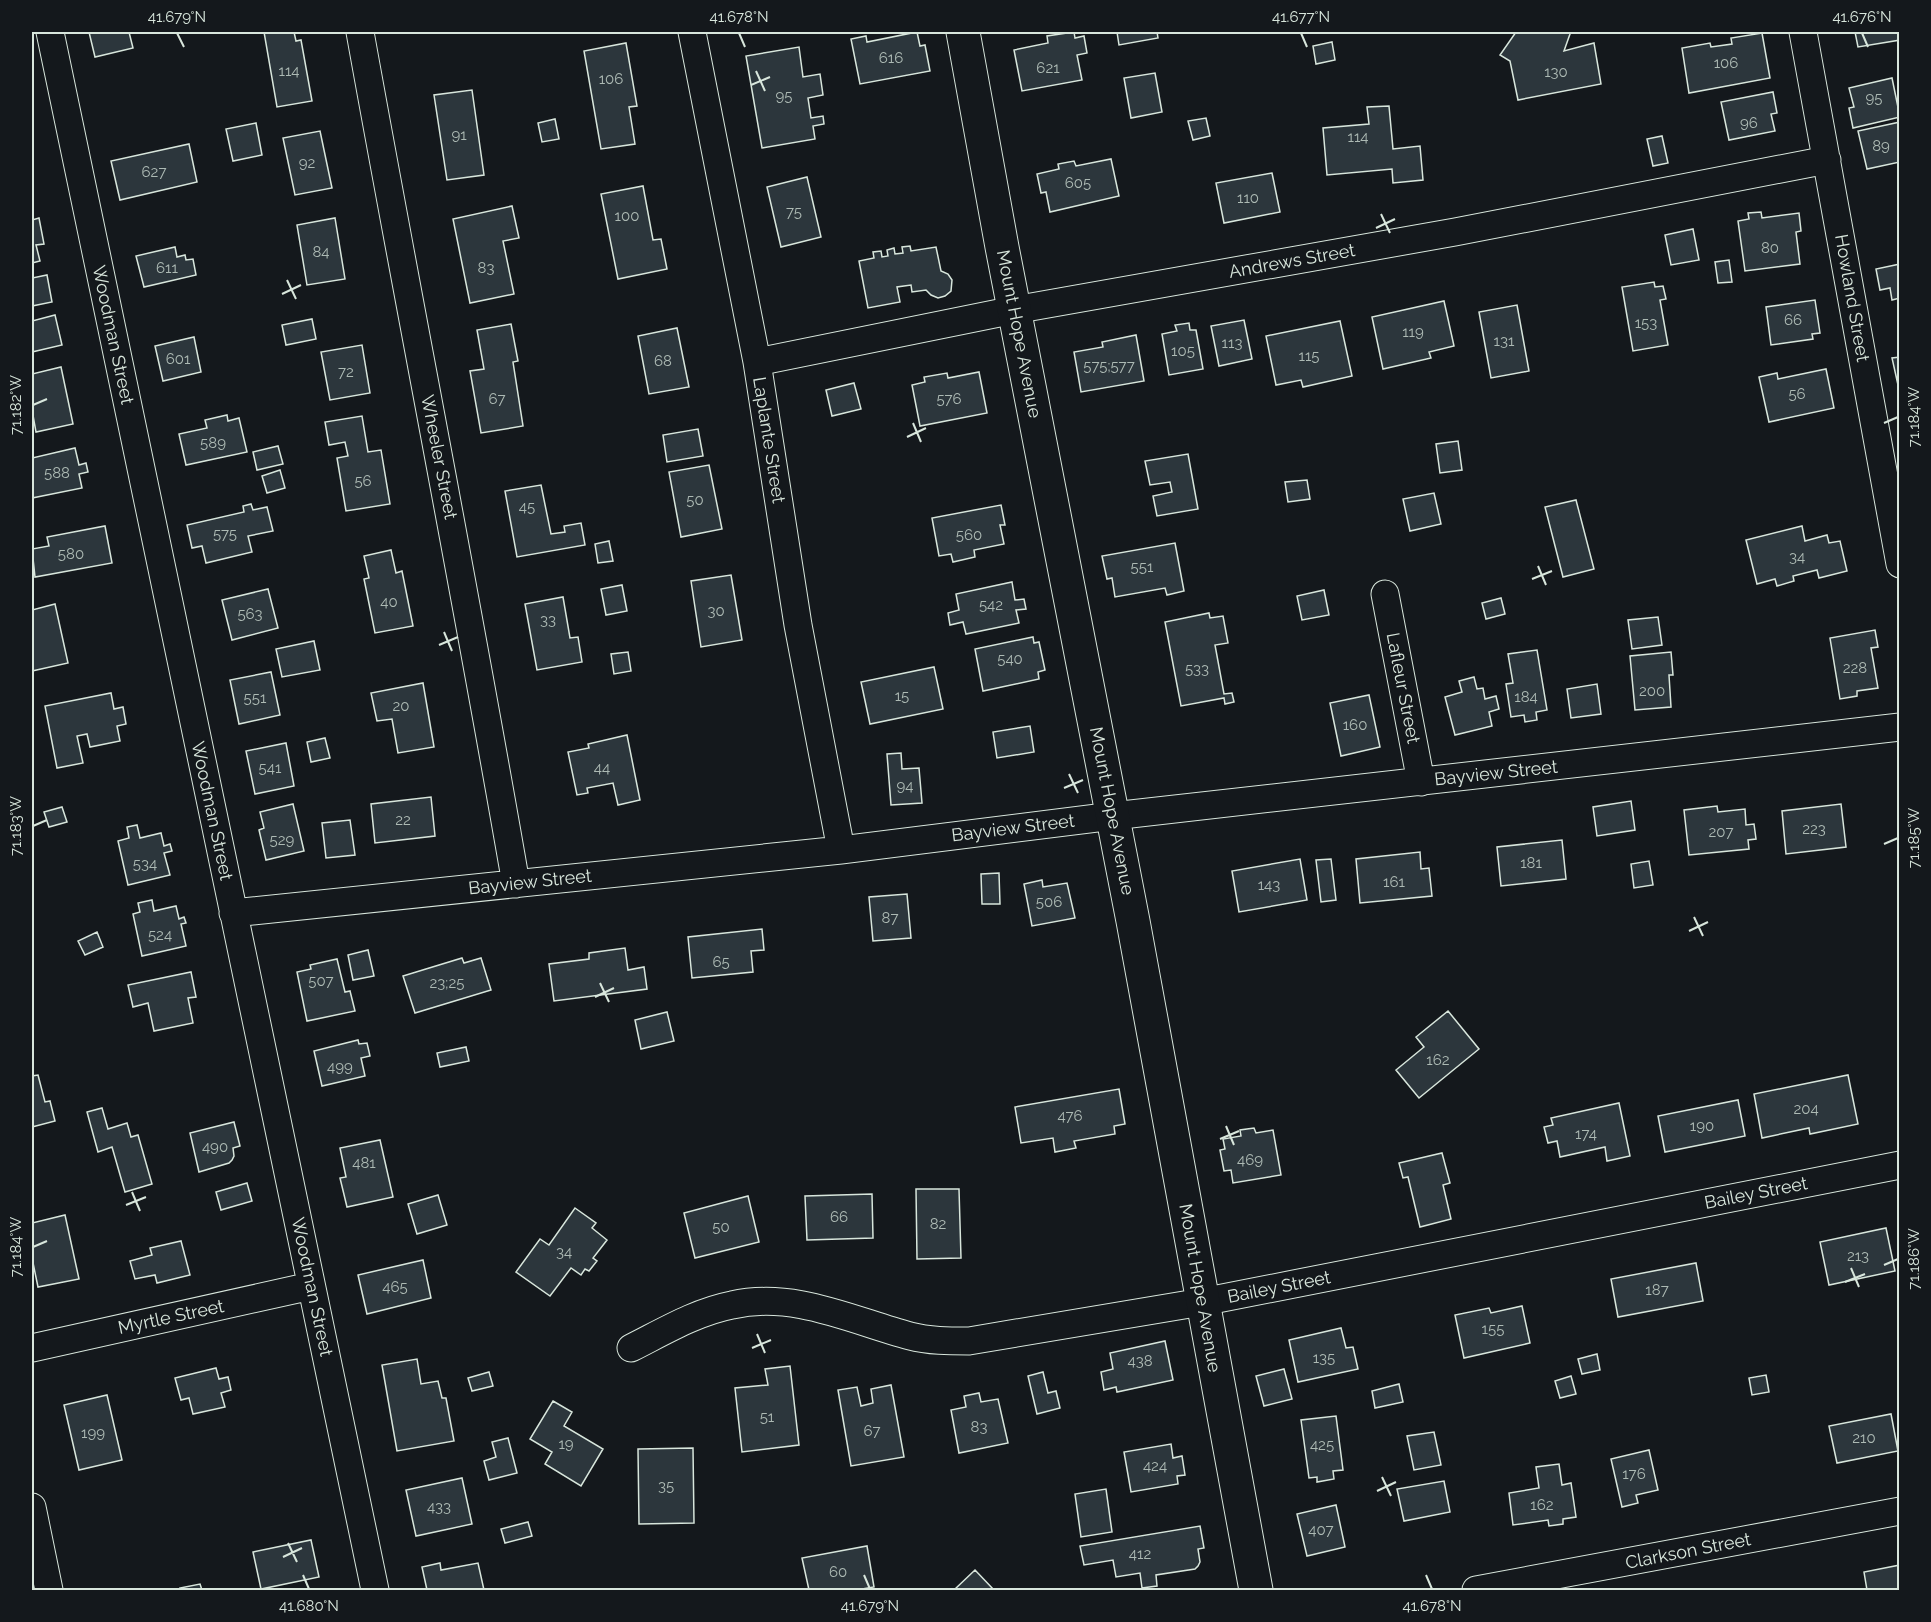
<svg xmlns="http://www.w3.org/2000/svg" width="1931" height="1622" viewBox="0 0 1931 1622" font-family="Raleway,sans-serif">
<rect width="100%" height="100%" fill="#14181c"/>
<!-- building -->
<path fill="#2c363c" stroke="#d8e6dc" stroke-width="1.5" d="M89,32H129L133,48L95,57Z
M264,32H294L296,41L301,40L312,101L277,107Z
M917,32L920,46L925,45L930,71L860,84L851,39L866,36L867,42Z
M1074,32L1075,38L1084,36L1087,53L1077,55L1082,80L1022,91L1014,50L1048,43L1047,36Z
M1117,32H1157L1158,38L1119,45Z
M1516,32H1567L1570,34L1564,51L1594,43L1601,84L1518,100L1510,61L1500,55Z
M1855,32H1900V40L1858,47Z
M1762,33L1770,78L1689,93L1682,48L1710,43L1711,47L1732,44L1731,38Z
M1332,42L1335,60L1316,64L1313,46Z
M626,43L637,106L629,107L635,144L601,149L584,51Z
M799,47L803,77L820,74L823,95L808,98L811,118L823,116L824,124L813,126L815,139L762,148L746,56Z
M1155,73L1162,112L1131,118L1124,78Z
M1892,78L1900,117L1853,128L1849,108L1854,107L1849,88Z
M472,90L484,175L447,180L434,95Z
M1773,92L1777,113L1771,114L1775,131L1729,140L1721,102Z
M1389,106L1393,149L1420,146L1423,180L1393,183L1392,169L1327,175L1323,128L1369,124L1367,107Z
M1206,118L1210,136L1193,140L1188,121Z
M555,119L559,139L542,142L538,123Z
M1900,122V162L1867,169L1858,131Z
M256,123L262,155L233,161L226,129Z
M320,131L332,188L295,195L283,138Z
M1662,136L1668,163L1653,166L1647,139Z
M189,144L197,182L120,200L111,161Z
M1111,159L1119,196L1050,212L1046,192L1041,193L1037,174L1059,169L1058,164L1074,161L1076,166Z
M1272,173L1280,212L1224,223L1216,183Z
M807,177L821,237L781,247L767,187Z
M643,186L653,240L661,239L667,269L618,279L601,194Z
M512,206L519,238L503,241L514,294L470,303L453,219Z
M1761,212L1762,218L1799,213L1801,231L1796,232L1800,264L1745,271L1738,221L1749,219L1748,213Z
M39,218L44,244L36,245L40,261L32,263V220Z
M335,218L345,279L307,285L297,225Z
M1693,229L1699,260L1671,265L1665,235Z
M910,246L911,251L936,247L941,271L948,274L952,280L951,291L945,296L938,298L931,295L926,290L912,292L911,285L897,287L900,302L868,308L859,261L874,258L873,252L881,251L882,257L888,256L887,250L894,248L895,254L903,253L902,247Z
M175,247L177,257L185,255L186,260L193,259L196,275L144,287L136,256Z
M1729,260L1732,282L1718,283L1715,262Z
M1900,264V298L1892,300L1890,288L1880,290L1876,269Z
M47,275L52,302L32,306V278Z
M1654,282L1655,287L1663,286L1666,299L1660,300L1668,345L1633,351L1622,287Z
M1815,300L1820,333L1812,334L1813,339L1771,345L1766,307Z
M1444,301L1454,346L1429,352L1431,358L1383,369L1372,317Z
M1517,305L1529,371L1491,378L1479,312Z
M55,315L62,345L32,352V321Z
M312,319L316,339L286,345L282,325Z
M1244,320L1252,359L1219,366L1211,326Z
M1340,321L1352,376L1303,387L1301,380L1276,385L1266,336Z
M1189,323L1190,330H1196L1203,369L1169,375L1162,334L1177,331L1175,325Z
M511,324L518,361L513,362L523,426L481,433L470,371L484,369L477,330Z
M677,328L689,387L649,394L638,336Z
M1136,335L1144,381L1081,392L1074,352L1103,347L1102,342Z
M194,337L201,372L163,381L155,346Z
M362,345L370,393L330,400L321,352Z
M1900,357V385H1898L1892,358Z
M61,367L73,424L36,432L32,410V374Z
M1826,369L1834,408L1769,422L1759,377L1777,373L1778,379Z
M979,372L987,413L920,426L912,385L925,382L924,377L947,373L948,378Z
M854,383L861,409L832,416L826,390Z
M227,415L228,421L239,418L247,452L186,465L179,434L207,428L205,420Z
M362,416L368,452L381,450L390,504L346,511L337,458L348,456L345,442L329,445L325,422Z
M698,429L703,456L667,462L663,435Z
M1458,441L1462,470L1440,473L1436,444Z
M278,446L283,464L257,470L253,452Z
M75,448L79,465L86,463L88,472L79,474L82,488L32,498V458Z
M1188,454L1198,509L1157,516L1153,496L1172,492L1170,482L1150,485L1145,461Z
M709,465L722,529L681,537L669,472Z
M280,470L285,488L267,493L262,476Z
M1307,480L1310,499L1288,502L1285,482Z
M541,485L551,534L565,532L564,526L581,523L585,545L517,557L505,491Z
M1434,493L1441,524L1410,531L1403,499Z
M1576,500L1594,569L1563,577L1545,507Z
M251,504L253,510L267,507L273,531L248,536L252,552L206,563L202,546L192,548L187,525L244,512L243,506Z
M1001,505L1005,525H1000L1004,544L974,550L975,557L953,562L951,554L939,556L932,518Z
M105,526L112,563L35,577L32,549L49,546L47,537Z
M1802,526L1805,541L1827,535L1829,543L1840,541L1847,571L1819,578L1817,570L1793,576L1794,581L1777,586L1775,579L1757,584L1746,540Z
M609,541L613,561L598,563L595,544Z
M1175,543L1184,591L1167,595L1165,588L1115,597L1112,578L1107,579L1102,556Z
M391,550L396,573L402,571L413,626L375,633L364,579L369,578L364,556Z
M731,575L742,640L701,647L691,581Z
M1012,582L1015,600L1024,599L1026,609L1016,610L1019,623L966,634L963,622L950,625L948,613L959,610L956,594Z
M622,585L627,611L606,615L601,589Z
M268,589L278,628L232,640L222,600Z
M1324,590L1329,615L1302,620L1297,596Z
M563,597L570,638L578,637L582,662L537,670L525,604Z
M1501,598L1505,614L1486,619L1482,603Z
M55,604L68,663L32,671V610Z
M1209,613L1210,618L1223,616L1228,643L1215,645L1224,694L1232,693L1234,702L1225,704L1224,698L1181,706L1165,622Z
M1658,617L1662,645L1632,649L1628,620Z
M1875,630L1878,647L1871,648L1878,688L1857,691V696L1840,699L1830,638Z
M1033,637L1034,643L1039,642L1045,670L1038,672L1039,679L983,691L975,649Z
M314,641L320,670L282,677L276,649Z
M1537,650L1547,710L1536,712L1537,720L1525,722L1524,715L1511,717L1506,684L1513,683L1508,654Z
M628,652L631,671L614,674L611,654Z
M1671,652L1673,675H1669L1671,707L1635,710L1630,656Z
M934,667L943,709L870,724L861,682Z
M271,672L280,715L239,724L230,680Z
M1474,677L1477,689L1483,688L1485,699L1496,696L1499,709L1489,712L1492,726L1455,735L1445,697L1462,692L1459,681Z
M423,683L434,747L398,753L392,719L377,721L371,693Z
M1597,684L1601,714L1571,718L1567,689Z
M111,693L114,709L123,707L126,724L117,726L120,741L90,747L87,734L77,736L83,763L57,768L45,706Z
M1369,695L1380,747L1341,756L1330,703Z
M1030,726L1034,752L997,758L993,732Z
M627,735L640,800L618,805L613,783L587,788L588,793L577,795L568,752L589,748L588,744Z
M325,738L330,758L311,762L307,742Z
M286,743L294,786L255,794L246,751Z
M901,753L902,769L919,768L922,803L891,805L887,754Z
M431,797L435,836L375,843L371,804Z
M1631,801L1635,830L1597,836L1593,807Z
M293,804L304,851L266,860L259,830L264,828L260,812Z
M1841,804L1846,847L1786,854L1782,811Z
M1717,806L1718,812L1745,809L1746,825L1754,824L1756,839L1748,840L1749,849L1689,855L1684,810Z
M62,807L67,822L49,827L44,812Z
M350,820L355,855L326,858L322,823Z
M137,825L140,838L161,833L164,846L170,844L172,851L164,853L170,875L128,885L118,841L129,838L127,827Z
M1562,840L1566,879L1501,886L1497,847Z
M1420,852L1421,869L1429,868L1432,896L1360,903L1356,859Z
M1300,859L1307,900L1239,912L1232,871Z
M1331,859L1336,900L1321,902L1316,860Z
M1649,861L1653,885L1634,888L1631,864Z
M999,873L1000,904H982L981,874Z
M1042,880L1043,887L1067,883L1075,918L1032,926L1024,884Z
M907,894L911,938L873,941L869,897Z
M152,900L154,911L176,906L179,919L184,917L186,923L181,924L186,946L142,956L133,914L140,912L138,903Z
M762,929L764,950L751,951L753,972L692,978L688,937Z
M97,932L103,947L85,955L78,941Z
M625,948L628,970L644,967L647,989L554,1001L549,964L589,959V953Z
M368,950L374,976L353,980L348,955Z
M462,958L464,963L481,958L491,990L415,1013L403,976Z
M337,959L345,992L350,991L355,1011L307,1021L297,972L311,969L310,965Z
M191,972L196,997L188,998L193,1023L154,1031L148,1003L133,1007L128,985Z
M1448,1011L1479,1049L1419,1098L1396,1070L1424,1047L1416,1037Z
M667,1012L674,1041L641,1049L635,1020Z
M358,1040L359,1044L367,1043L370,1056L361,1058L365,1076L322,1086L314,1051Z
M466,1047L469,1061L440,1067L437,1053Z
M38,1075L45,1102L50,1101L55,1121L32,1127V1076Z
M1848,1075L1858,1124L1810,1134L1809,1128L1762,1138L1754,1094Z
M1119,1089L1125,1124L1114,1126L1115,1134L1074,1141L1076,1148L1055,1152L1053,1138L1021,1143L1015,1107Z
M1738,1100L1745,1136L1665,1152L1658,1116Z
M1619,1103L1630,1156L1607,1161L1605,1147L1560,1157L1557,1141L1548,1143L1544,1127L1553,1125L1551,1118Z
M102,1108L108,1129L127,1123L131,1137L138,1135L152,1184L125,1192L112,1147L98,1152L87,1112Z
M234,1122L240,1146L233,1148L234,1156L232,1160L229,1163L199,1172L190,1133Z
M1254,1128L1256,1133L1273,1130L1281,1175L1233,1183L1231,1170L1224,1171L1220,1150L1225,1149L1223,1139L1241,1136L1240,1130Z
M380,1140L393,1197L347,1207L340,1178L346,1177L340,1148Z
M1442,1153L1450,1183L1443,1185L1451,1219L1420,1227L1408,1177L1403,1178L1399,1163Z
M247,1183L252,1201L221,1210L216,1192Z
M916,1189H959L961,1258L917,1259Z
M872,1194L873,1238L807,1240L805,1196Z
M438,1195L447,1225L417,1234L408,1204Z
M748,1196L759,1242L695,1258L684,1213Z
M575,1208L596,1223L592,1228L607,1240L593,1258L597,1261L589,1271L585,1269L581,1275L571,1268L550,1296L516,1272L540,1239L549,1245Z
M65,1215L79,1279L38,1287L32,1258V1223Z
M1886,1228L1895,1271L1829,1285L1820,1242Z
M181,1241L190,1275L157,1283L155,1275L135,1279L130,1261L152,1255L150,1248Z
M423,1260L431,1298L367,1314L358,1275Z
M1696,1263L1703,1301L1618,1317L1611,1279Z
M1522,1306L1530,1343L1464,1358L1455,1315L1489,1308L1491,1313Z
M1341,1328L1346,1348L1353,1347L1358,1369L1298,1382L1289,1340Z
M1165,1341L1173,1380L1117,1392L1116,1387L1104,1390L1101,1372L1113,1369L1110,1353Z
M1597,1354L1600,1370L1582,1374L1578,1359Z
M417,1359L421,1384L438,1381L442,1398H446L454,1441L397,1451L382,1365Z
M790,1366L799,1445L742,1452L735,1388L768,1385L765,1369Z
M216,1368L219,1379L228,1377L231,1390L221,1393L225,1407L193,1414L189,1398L181,1400L175,1378Z
M1284,1369L1292,1399L1264,1406L1256,1376Z
M489,1372L493,1386L472,1391L468,1378Z
M1043,1372L1048,1393L1056,1391L1060,1408L1037,1414L1028,1376Z
M1766,1375L1769,1392L1752,1395L1749,1378Z
M1571,1376L1576,1394L1560,1398L1555,1381Z
M1399,1384L1403,1402L1375,1408L1372,1391Z
M891,1385L904,1457L851,1466L838,1390L857,1387L861,1406L873,1403L871,1389Z
M979,1393L981,1402L998,1399L1008,1443L959,1453L951,1410L966,1407L964,1396Z
M107,1395L122,1460L79,1470L64,1405Z
M553,1401L572,1412L564,1426L603,1449L581,1486L545,1464L552,1452L530,1439Z
M1891,1414L1898,1451L1837,1463L1829,1426Z
M1336,1416L1343,1470L1333,1471L1334,1479L1317,1482V1477L1309,1478L1301,1420Z
M1434,1432L1441,1465L1414,1470L1407,1436Z
M508,1438L517,1473L489,1480L484,1461L496,1457L492,1442Z
M1171,1444L1173,1458L1182,1456L1185,1475L1177,1476L1178,1484L1131,1492L1124,1452Z
M693,1448L694,1523L639,1524L638,1449Z
M1649,1450L1658,1490L1636,1495L1638,1503L1622,1507L1611,1459Z
M1559,1464L1562,1485L1571,1483L1576,1517L1563,1519V1524L1549,1526L1548,1520L1513,1525L1509,1493L1539,1488L1536,1467Z
M462,1478L472,1524L416,1536L406,1490Z
M1444,1481L1450,1512L1404,1521L1397,1489Z
M1106,1489L1112,1532L1081,1537L1075,1494Z
M1336,1505L1345,1547L1307,1556L1297,1514Z
M528,1522L532,1536L505,1543L501,1529Z
M1200,1526L1204,1548L1198,1549L1200,1562L1198,1566L1195,1569L1156,1575L1157,1586L1142,1588L1140,1573L1116,1577L1113,1560L1084,1565L1080,1546Z
M311,1540L319,1577L261,1589L253,1552Z
M867,1546L874,1587L856,1590H809L802,1558Z
M440,1563L441,1570L478,1563L484,1590H427L422,1567Z
M1900,1565V1590H1867L1864,1572Z
M975,1570L994,1590H954Z
M200,1584L202,1590H181L180,1588Z"/>
<g fill="none" stroke-linecap="round" stroke-linejoin="round">
<defs>
<path id="minor" d="M50,32L375,1590
M360,32C411,316 467,599 516,884
M692,32L757,362L798,625L841,850
M1803,32L1900,564
M757,362L1014,310L1455,232L1827,160
M1385,594L1421,782
M233,913L841,850L1113,816L1900,727
M32,1348L311,1286
M631,1348C663,1332 696,1312 732,1305C794,1291 851,1320 910,1336C929,1341 949,1341 969,1341L1202,1302L1900,1165
M32,1507L49,1590
M1476,1590L1900,1511"/>
<path id="secondary" d="M963,32L1002,247L1133,921L1256,1590"/>
</defs>
<!-- minor casing -->
<use href="#minor" stroke="#d8e6dc" stroke-width="29"/>
<!-- secondary casing -->
<use href="#secondary" stroke="#d8e6dc" stroke-width="35"/>
<!-- minor -->
<use href="#minor" stroke="#14181c" stroke-width="27"/>
<!-- secondary -->
<use href="#secondary" stroke="#14181c" stroke-width="33"/>
</g>
<!-- ticks -->
<path fill="none" stroke="#d8e6dc" stroke-width="2" d="M177,33L184,47M739,33L745,47M1301,33L1307,47M1862,33L1868,47M756,71L765,91M751,85L770,77M1381,214L1390,233M1376,228L1395,219M287,280L296,299M282,294L301,285M33,405L47,399M913,423L921,442M1884,423L1898,417M907,437L926,428M1538,566L1546,585M1532,579L1552,571M444,632L452,651M439,645L458,637M1069,774L1078,793M1064,788L1083,780M33,826L47,820M1884,844L1898,838M1694,917L1703,936M1689,931L1708,922M600,983L609,1002M595,997L614,988M1226,1126L1234,1145M1220,1139L1239,1131M132,1192L140,1211M126,1205L146,1197M33,1247L47,1241M1884,1265L1898,1259M1851,1268L1859,1287M1845,1282L1865,1274M757,1334L765,1353M752,1348L771,1340M1382,1477L1391,1496M1377,1491L1396,1482M288,1543L297,1562M283,1557L302,1548M303,1575L309,1589M864,1575L870,1589M1426,1575L1432,1589"/>
<g text-anchor="middle" stroke-width="4.5" stroke-linejoin="round" paint-order="stroke">
<!-- number labels -->
<g font-size="15" fill="#adbab4">
<text x="891" y="63">616</text>
<text x="1726" y="68">106</text>
<text x="1048" y="73">621</text>
<text x="289" y="76">114</text>
<text x="1556" y="77">130</text>
<text x="611" y="84">106</text>
<text x="784" y="101">95</text>
<text x="1874" y="103">95</text>
<text x="1749" y="128">96</text>
<text x="459" y="140">91</text>
<text x="1358" y="142">114</text>
<text x="1881" y="151">89</text>
<text x="307" y="168">92</text>
<text x="154" y="177">627</text>
<text x="1078" y="188">605</text>
<text x="1248" y="203">110</text>
<text x="794" y="217">75</text>
<text x="627" y="221">100</text>
<text x="1770" y="253">80</text>
<text x="321" y="257">84</text>
<text x="167" y="273">611</text>
<text x="486" y="273">83</text>
<text x="1793" y="325">66</text>
<text x="1646" y="328">153</text>
<text x="1413" y="337">119</text>
<text x="1504" y="346">131</text>
<text x="1232" y="348">113</text>
<text x="1183" y="356">105</text>
<text x="1309" y="361">115</text>
<text x="178" y="364">601</text>
<text x="663" y="366">68</text>
<text x="1109" y="371">575;577</text>
<text x="346" y="377">72</text>
<text x="1797" y="399">56</text>
<text x="497" y="404">67</text>
<text x="949" y="404">576</text>
<text x="213" y="448">589</text>
<text x="57" y="478">588</text>
<text x="363" y="486">56</text>
<text x="695" y="505">50</text>
<text x="527" y="512">45</text>
<text x="225" y="539">575</text>
<text x="969" y="540">560</text>
<text x="71" y="559">580</text>
<text x="1797" y="562">34</text>
<text x="1142" y="572">551</text>
<text x="389" y="607">40</text>
<text x="991" y="610">542</text>
<text x="716" y="616">30</text>
<text x="250" y="619">563</text>
<text x="548" y="625">33</text>
<text x="1010" y="664">540</text>
<text x="1855" y="673">228</text>
<text x="1197" y="674">533</text>
<text x="1652" y="696">200</text>
<text x="902" y="701">15</text>
<text x="1526" y="702">184</text>
<text x="255" y="703">551</text>
<text x="401" y="711">20</text>
<text x="1355" y="730">160</text>
<text x="270" y="773">541</text>
<text x="602" y="773">44</text>
<text x="905" y="791">94</text>
<text x="403" y="825">22</text>
<text x="1814" y="834">223</text>
<text x="1721" y="837">207</text>
<text x="282" y="845">529</text>
<text x="1531" y="868">181</text>
<text x="145" y="869">534</text>
<text x="1394" y="887">161</text>
<text x="1269" y="890">143</text>
<text x="1049" y="907">506</text>
<text x="890" y="923">87</text>
<text x="160" y="940">524</text>
<text x="721" y="967">65</text>
<text x="321" y="986">507</text>
<text x="447" y="988">23;25</text>
<text x="1438" y="1065">162</text>
<text x="340" y="1072">499</text>
<text x="1806" y="1114">204</text>
<text x="1070" y="1121">476</text>
<text x="1702" y="1131">190</text>
<text x="1586" y="1139">174</text>
<text x="215" y="1152">490</text>
<text x="1250" y="1165">469</text>
<text x="364" y="1168">481</text>
<text x="839" y="1222">66</text>
<text x="938" y="1229">82</text>
<text x="721" y="1232">50</text>
<text x="564" y="1257">34</text>
<text x="1858" y="1261">213</text>
<text x="395" y="1292">465</text>
<text x="1657" y="1295">187</text>
<text x="1493" y="1334">155</text>
<text x="1324" y="1363">135</text>
<text x="1140" y="1366">438</text>
<text x="767" y="1422">51</text>
<text x="979" y="1432">83</text>
<text x="872" y="1436">67</text>
<text x="93" y="1438">199</text>
<text x="1864" y="1443">210</text>
<text x="566" y="1449">19</text>
<text x="1322" y="1450">425</text>
<text x="1155" y="1471">424</text>
<text x="1634" y="1479">176</text>
<text x="666" y="1491">35</text>
<text x="1542" y="1510">162</text>
<text x="439" y="1512">433</text>
<text x="1321" y="1535">407</text>
<text x="1140" y="1559">412</text>
<text x="838" y="1577">60</text>
</g>
<!-- street labels -->
<g font-size="18" fill="#d8e6dc" stroke="#14181c">
<text transform="translate(1292 261) rotate(-10)" y="6">Andrews Street</text>
<text transform="translate(1852 298) rotate(80)" y="6">Howland Street</text>
<text transform="translate(1019 334) rotate(79)" y="6">Mount Hope Avenue</text>
<text transform="translate(113 335) rotate(78)" y="6">Woodman Street</text>
<text transform="translate(769 440) rotate(81)" y="6">Laplante Street</text>
<text transform="translate(439 457) rotate(79)" y="6">Wheeler Street</text>
<text transform="translate(1403 688) rotate(79)" y="6">Lafleur Street</text>
<text transform="translate(1496 773) rotate(-6)" y="6">Bayview Street</text>
<text transform="translate(212 811) rotate(78)" y="6">Woodman Street</text>
<text transform="translate(1112 811) rotate(79)" y="6">Mount Hope Avenue</text>
<text transform="translate(1013 828) rotate(-7)" y="6">Bayview Street</text>
<text transform="translate(530 882) rotate(-6)" y="6">Bayview Street</text>
<text transform="translate(1756 1193) rotate(-11)" y="6">Bailey Street</text>
<text transform="translate(312 1287) rotate(78)" y="6">Woodman Street</text>
<text transform="translate(1279 1287) rotate(-11)" y="6">Bailey Street</text>
<text transform="translate(1200 1288) rotate(80)" y="6">Mount Hope Avenue</text>
<text transform="translate(171 1317) rotate(-12)" y="6">Myrtle Street</text>
<text transform="translate(1688 1551) rotate(-11)" y="6">Clarkson Street</text>
</g>
</g>
<!-- border -->
<rect width="1931" height="1622" fill="none" stroke="#14181c" stroke-width="66"/>
<rect x="33" y="33" width="1865" height="1556" fill="none" stroke="#d8e6dc" stroke-width="2"/>
<g font-size="15" text-anchor="middle" fill="#d8e6dc">
<text x="177" y="22">41.679°N</text>
<text x="739" y="22">41.678°N</text>
<text x="1301" y="22">41.677°N</text>
<text x="1862" y="22">41.676°N</text>
<text transform="translate(16 405) rotate(-90)" y="5">71.182°W</text>
<text transform="translate(1914 417) rotate(-90)" y="5">71.184°W</text>
<text transform="translate(16 826) rotate(-90)" y="5">71.183°W</text>
<text transform="translate(1914 838) rotate(-90)" y="5">71.185°W</text>
<text transform="translate(16 1247) rotate(-90)" y="5">71.184°W</text>
<text transform="translate(1914 1259) rotate(-90)" y="5">71.186°W</text>
<text x="309" y="1611">41.680°N</text>
<text x="870" y="1611">41.679°N</text>
<text x="1432" y="1611">41.678°N</text>
</g>
</svg>
